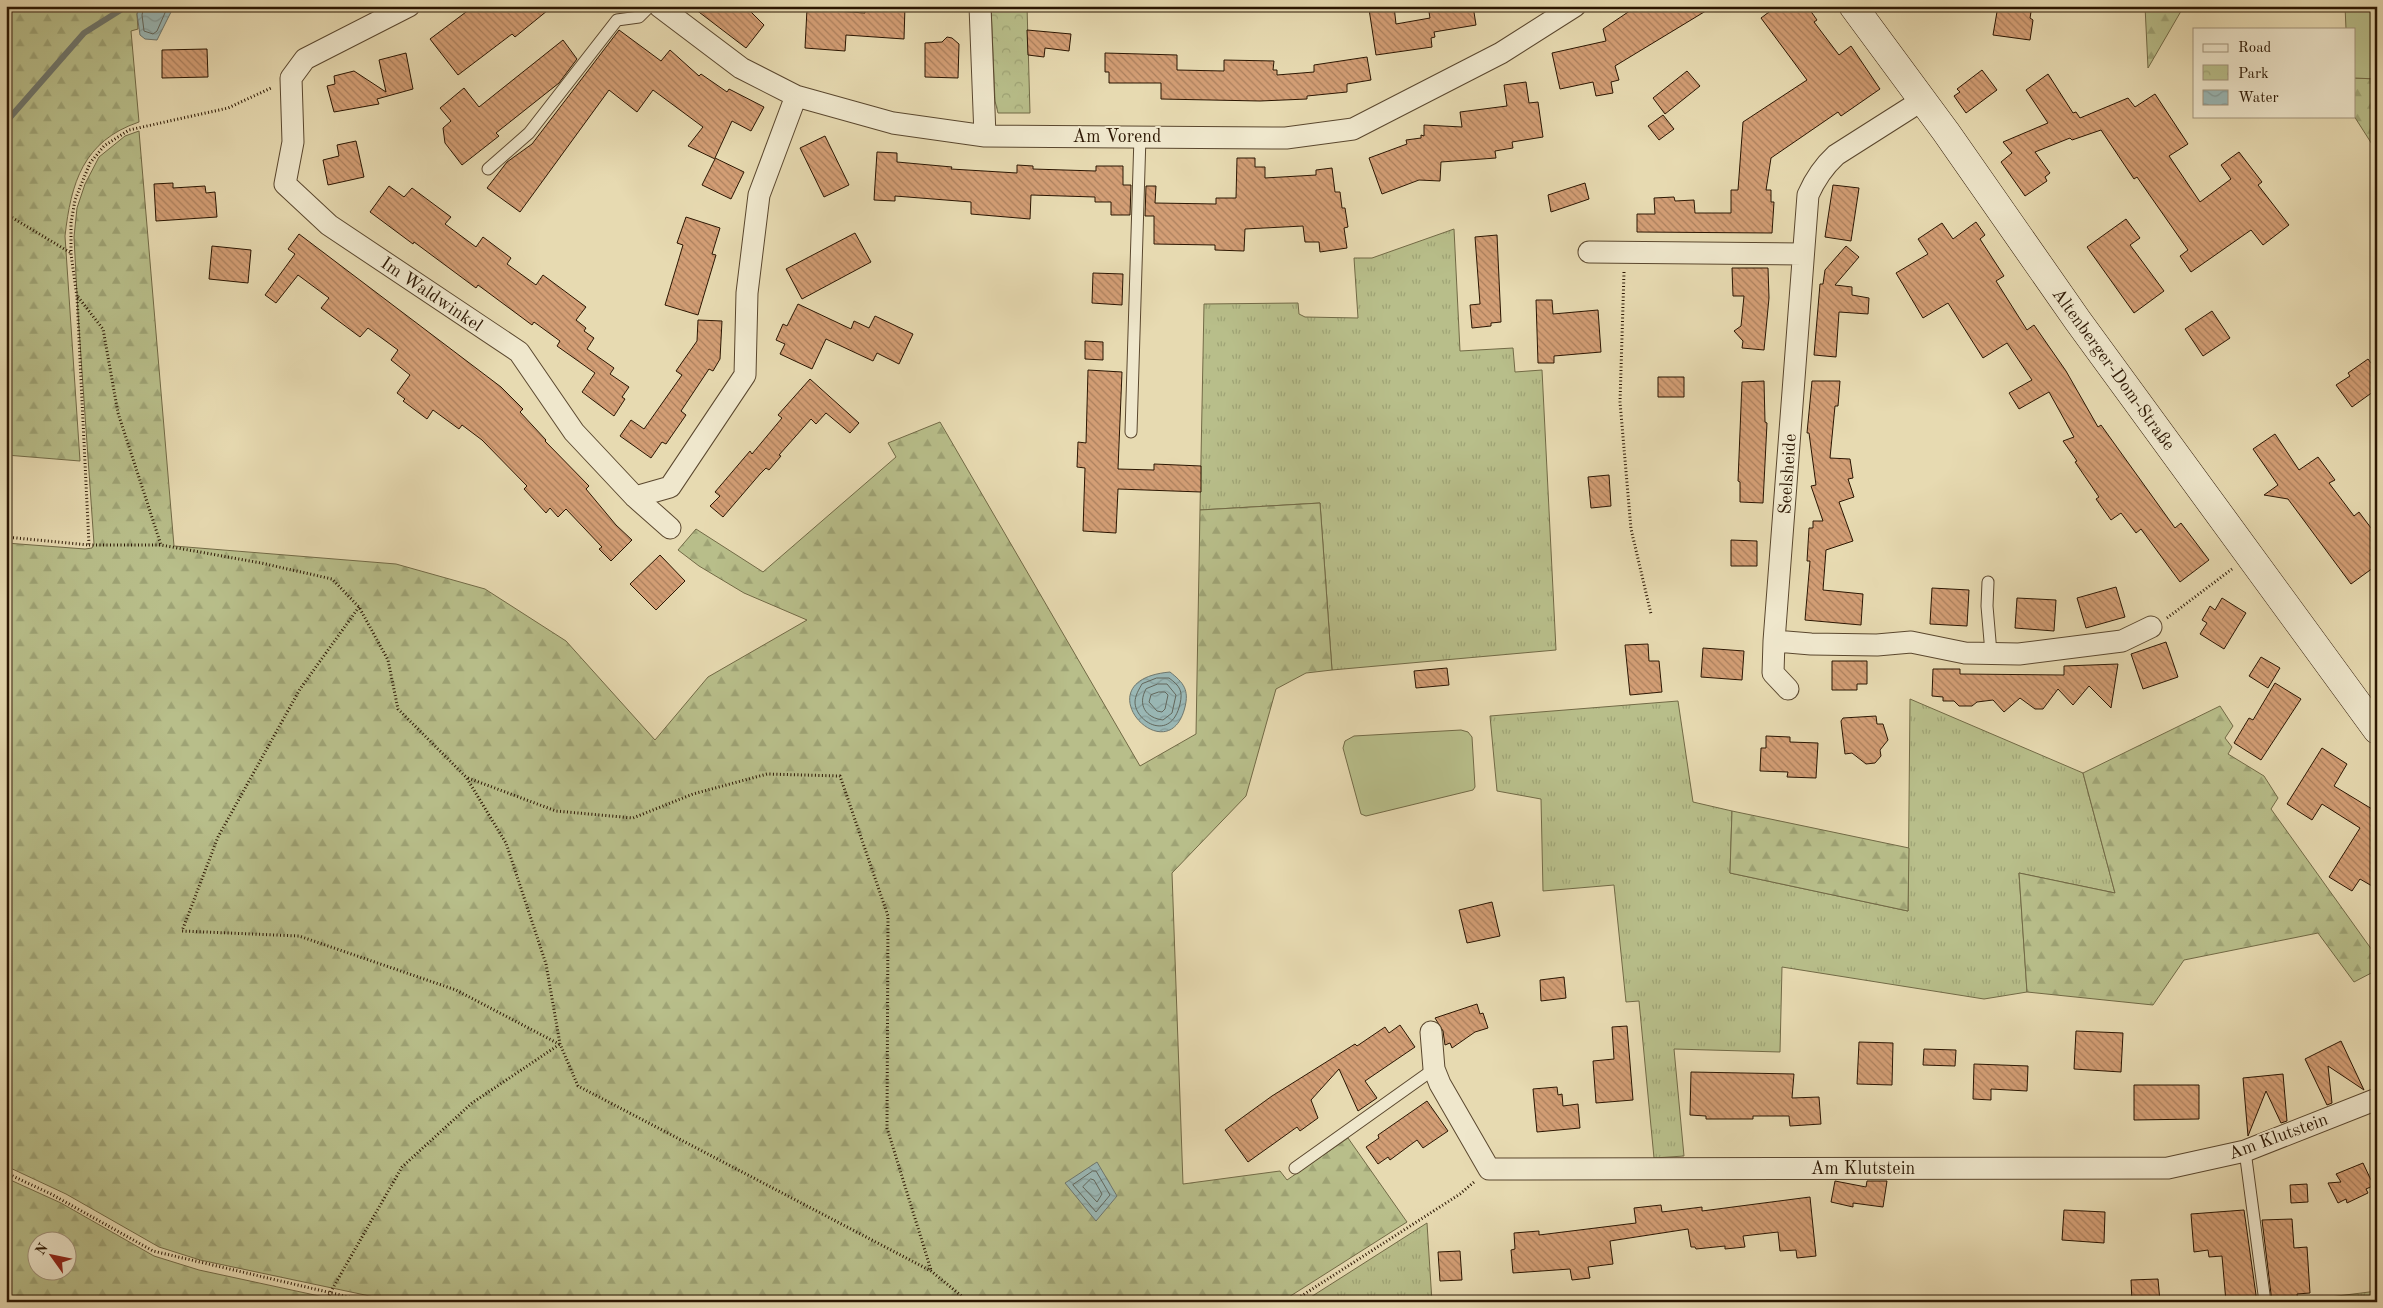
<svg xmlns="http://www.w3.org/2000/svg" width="2383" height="1308" viewBox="0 0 2383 1308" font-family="'Old Standard TT',serif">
<defs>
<pattern id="grass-tufts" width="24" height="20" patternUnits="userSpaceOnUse" patternTransform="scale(1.25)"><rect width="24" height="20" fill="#b8be8a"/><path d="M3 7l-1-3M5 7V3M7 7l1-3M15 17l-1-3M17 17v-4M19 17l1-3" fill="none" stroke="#9ea375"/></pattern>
<pattern id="forest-firs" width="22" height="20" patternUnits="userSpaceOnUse" patternTransform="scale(1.25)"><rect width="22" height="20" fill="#b8be8a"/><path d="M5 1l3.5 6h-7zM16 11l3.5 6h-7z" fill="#9ea375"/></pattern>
<pattern id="park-crowns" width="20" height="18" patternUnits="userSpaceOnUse" patternTransform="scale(1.25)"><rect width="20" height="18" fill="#b8be8a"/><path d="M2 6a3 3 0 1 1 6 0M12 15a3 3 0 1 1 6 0" fill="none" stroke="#9ea375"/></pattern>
<pattern id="water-waves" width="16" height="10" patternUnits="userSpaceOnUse" patternTransform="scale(1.25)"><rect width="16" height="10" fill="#9ab8b6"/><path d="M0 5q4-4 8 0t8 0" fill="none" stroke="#859d9b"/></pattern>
<pattern id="building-back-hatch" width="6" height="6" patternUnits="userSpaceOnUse" patternTransform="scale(1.25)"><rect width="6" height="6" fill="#d39e75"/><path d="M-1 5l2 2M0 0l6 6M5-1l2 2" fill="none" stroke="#ab805e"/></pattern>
</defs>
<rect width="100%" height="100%" fill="#e7dab1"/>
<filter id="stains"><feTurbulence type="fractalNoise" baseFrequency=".004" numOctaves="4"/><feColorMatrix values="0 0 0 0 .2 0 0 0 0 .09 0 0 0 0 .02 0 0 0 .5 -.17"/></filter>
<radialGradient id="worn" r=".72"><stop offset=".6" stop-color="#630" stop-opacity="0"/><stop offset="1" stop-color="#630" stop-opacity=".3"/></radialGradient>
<!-- grass -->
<path fill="url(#grass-tufts)" stroke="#726a46" d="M1454,229L1460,351L1513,348L1515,372L1542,370L1556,650L1332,670L1320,503L1200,510L1204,304L1298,303L1299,314L1305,317L1358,318L1354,258H1372Z
M1910,699L2083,773L2115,893L2019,873L2027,992L1984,999L1782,967L1780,1052L1674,1049L1684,1156L1654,1158L1639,1001L1626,1002L1614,885L1543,891L1541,799L1497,791L1490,716L1678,701L1693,802L1732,811L1730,873L1908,911Z
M1427,1223L1432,1302H1303Z
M2377,1291V1302H2299L2298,1301Z"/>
<!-- forest -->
<path fill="url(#forest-firs)" stroke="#726a46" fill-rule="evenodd" d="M6,6H140L137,14L138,29L131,31L139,122C83,141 71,183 65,236L80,461L6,455Z
M2145,6H2184L2148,68Z
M2354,78L2377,79V152L2354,116Z
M139,131L174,546L396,564L485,589L566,641L655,740L708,677L807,620L744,593L699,566L678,550L696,529L763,572L896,457L888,443L940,422L1140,766L1196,734L1200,510L1320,503L1332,670L1306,673L1276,689L1246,796L1172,873L1183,1184L1280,1171L1287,1180L1348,1138L1407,1222L1281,1302H398L200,1260L159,1247L66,1194L6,1166V543L85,549L92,548L94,544L78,314L74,237L77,208L85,184L99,157L125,136Z
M2220,706L2233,726L2225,738L2232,747L2228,754L2264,776L2278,798L2271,809L2377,957V970L2354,982L2318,933L2184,960L2153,1005L2027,992L2019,873L2115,893L2083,773Z
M1732,811L1909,848L1908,911L1730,873Z
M6,1178L61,1203L154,1256L199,1270L347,1302L327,1299L326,1302H6ZM38,1240H68V1270H38Z"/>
<!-- park -->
<path fill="url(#park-crowns)" stroke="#726a46" d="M991,6H1027L1030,113H998L995,101Z"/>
<!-- pitch -->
<path fill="#b8be8a" stroke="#726a46" d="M2345,6H2377V79L2354,78V29H2346Z
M1461,730L1468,732L1472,737L1475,787L1473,790L1366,816L1361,814L1343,748L1345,741L1354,736Z"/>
<!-- water -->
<path fill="url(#water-waves)" stroke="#6e776e" d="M140,6H174L157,40L145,39L140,35L137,14Z
M1170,672C1184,683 1189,690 1185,707C1168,776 1079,680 1170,672Z
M1097,1162L1117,1196L1096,1221L1065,1183Z"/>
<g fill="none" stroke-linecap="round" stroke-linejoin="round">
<!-- shore -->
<path stroke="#62675c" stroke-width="1" d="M144,6L142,15L144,31L153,34L157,31L168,6
M1157,678H1169C1180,686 1183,691 1180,704C1171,743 1135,722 1135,702C1135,696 1139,689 1142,684Z
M1158,684H1167L1176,695L1172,713L1163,720C1146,718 1137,705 1146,689Z
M1159,692H1165L1168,695L1165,709L1162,712L1157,711L1149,702L1151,695Z
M1093,1171H1096L1110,1195L1096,1212L1073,1185Z
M1091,1179L1094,1180L1102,1194L1097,1202L1083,1187Z"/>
<!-- stream -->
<path stroke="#6e776e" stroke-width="6" d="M6,122L84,33L127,6"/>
</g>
<!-- building -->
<path fill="url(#building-back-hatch)" stroke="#2b1602" d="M474,6H553L515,37L512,34L458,75L430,39Z
M691,6H745L764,25L746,48Z
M865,6H905L904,39L846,35L845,51L805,48L807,9L865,13Z
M1383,6H1394L1396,24L1430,18L1428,6H1473L1476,25L1434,32L1435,37L1431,38L1432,47L1376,55L1369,9Z
M1637,6H1714L1615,66L1619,80L1611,82L1613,93L1596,96L1593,82L1560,89L1552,53L1606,41L1603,29Z
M1777,6H1807L1817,20L1814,22L1839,55L1851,46L1880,89L1841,116L1838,112L1771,158L1766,190H1771V202H1774L1772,233L1637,232V214H1655L1654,198L1674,197L1675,201L1694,200L1695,213H1731V190H1738L1743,122L1807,80L1761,18Z
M1998,6H2032L2030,18L2033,20L2030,40L1993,35Z
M619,30L661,61L670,50L699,76L701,74L727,92L729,89L764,107L751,131L732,121L715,158L744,172L731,199L702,185L715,159L688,146L703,127L653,90L637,112L609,90L520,212L487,188L507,162L532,144Z
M1027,30L1071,34L1069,51L1045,48L1044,57L1028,55Z
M947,37L952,38L959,44L958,78L925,77V43L942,42Z
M563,40L577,59L559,83L496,133L499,136L462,165L445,143L443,128L451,121L440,108L464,88L479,107Z
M207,49L208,77L162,78V50Z
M406,53L413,89L377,99L379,104L334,112L327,86L335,84L334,76L354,71L386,92L379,60Z
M1105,53L1177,55V70L1224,71V60L1274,61L1273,70H1277V75L1314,72V65L1367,57L1371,80L1347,84V92L1307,96V99L1260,101L1161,99V83H1109V72H1105Z
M1982,70L1997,90L1966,113L1954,96L1960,92L1957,89Z
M1687,71L1700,86L1665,114L1653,98Z
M2048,74L2073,113L2076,112L2080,118L2128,98L2135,107L2155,94L2188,144L2169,156L2200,202L2231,179L2221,165L2239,152L2262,182L2258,185L2289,225L2263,245L2251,230L2191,272L2180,256L2188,250L2137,177L2134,179L2101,130L2072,140L2070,138L2035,152L2050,173L2045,177L2047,181L2025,196L2001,162L2012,153L2003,142L2048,123L2026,90Z
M1526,82L1529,103L1538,102L1543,137L1512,142L1513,148L1495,151L1496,158L1441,162L1440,181L1419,180L1382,194L1369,158L1407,144L1406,140L1421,138V135L1424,136V125L1462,127L1460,112L1507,106L1504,85Z
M1663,115L1674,129L1659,140L1648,126Z
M825,136L849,185L824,197L800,148Z
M356,141L364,177L328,185L323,160L339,156L337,145Z
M877,152L897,153V162L952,167L951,169L1017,173V165L1033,166V169L1096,171V166H1123V185H1131L1130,215H1111V202H1095V197L1031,195L1030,219L971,214V202L895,196V201L874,200Z
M1237,158H1255V167H1265V178L1316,175V170L1332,168L1335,192H1340L1342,208H1345L1348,227L1344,228L1347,248L1320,252L1319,242H1305L1303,226L1245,229L1244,251L1215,250V245L1154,244V216H1145L1146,186H1156L1155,203L1216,204V198H1236Z
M173,183V188L205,186L206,193L215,192L217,217L156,221L154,184Z
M1585,183L1589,199L1551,212L1548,195Z
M1833,185L1859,188L1851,241L1825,237Z
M389,186L404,197L412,188L451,217L445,224L476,247L483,237L511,258L507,264L536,285L543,275L586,307L576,320L586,328L584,331L594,338L587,349L614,368L610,374L629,387L622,397L625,399L614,416L582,392L595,373L557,346L560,341L534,322L532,325L478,285L476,288L414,242L413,244L370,212Z
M686,217L720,228L712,254L716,255L698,315L665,305L683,245L677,243Z
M2126,219L2140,238L2130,245L2164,291L2134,313L2087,247Z
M1976,222L1985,235L1980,239L2004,276L1996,281L2027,330L2034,325L2066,371L2098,427L2101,425L2175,528L2181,523L2209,560L2180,582L2141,529L2136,533L2121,513L2111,520L2096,499L2099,497L2075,462L2077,461L2063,441L2074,437L2049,392L2019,409L2009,393L2032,380L2007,343L1983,358L1948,303L1923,318L1896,273L1928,254L1918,239L1942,223L1953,239Z
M855,233L871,262L802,299L786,269Z
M299,234L501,387L523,409L520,412L546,440L545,441L589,486L586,489L616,525L632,540L611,561L599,549L602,547L566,509L558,517L550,508L546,513L524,489L527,486L482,440L462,425L459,429L433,410L427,419L403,401L405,399L397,393L410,375L391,360L398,350L368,328L360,337L321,308L329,298L298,275L276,303L265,295L295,254L288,249Z
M1497,235L1501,322L1491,323V326L1472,328L1470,305L1480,304L1475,237Z
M212,246L251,250L248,283L209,279Z
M1846,246L1859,257L1835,285L1852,287V295L1869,298L1868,314L1839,312L1836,357L1814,355L1820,284H1823L1825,270Z
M1732,268H1768L1769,298L1764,350L1742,348L1743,341L1734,331L1741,326L1744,296H1733Z
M1093,273L1123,274L1122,305L1092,303Z
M1536,300H1552L1553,314L1598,310L1601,352L1554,356V363H1538Z
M798,304L851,329L854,321L869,328L875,316L913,334L899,364L877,353L873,361L826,339L812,369L780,354L785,344L776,340L783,324L787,326Z
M2212,311L2230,338L2203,356L2185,329Z
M698,320L722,321L720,359L713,371L709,369L681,411L686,415L666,444L662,442L651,458L620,436L631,420L644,429L682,375L676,371L697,341Z
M1085,341L1103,342V360L1085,359Z
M2368,359L2377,371V389L2352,407L2336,385L2350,376L2348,373Z
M1088,370L1122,372L1118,469L1154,470V464L1201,466V492L1118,489L1116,533L1083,531L1085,468L1077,467L1078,442L1086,443Z
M1658,377H1684V397H1658Z
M810,379L859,423L850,433L826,413L816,424L811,419L779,455L781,456L769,470L766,468L760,474L723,517L710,506L720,496L715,492L750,451L752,454L782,418L778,415Z
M1764,381L1765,422L1767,423L1763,503L1740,502V482L1738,481L1742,382Z
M1812,381H1840L1838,406H1835L1830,458L1850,459L1853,478L1848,479L1854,497L1839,502L1853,541L1826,550L1823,590L1863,594L1861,625L1805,620L1810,561H1807L1809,528H1813V521H1823L1811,486L1816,485L1809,433H1807Z
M2275,434L2299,470L2318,457L2335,480L2329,483L2354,516L2359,512L2377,536V565L2351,584L2288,499L2264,495L2278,485L2253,449Z
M1609,475L1611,506L1591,508L1588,477Z
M1731,540L1757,541V566H1731Z
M660,555L685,581L656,610L630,584Z
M2116,587L2125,617L2086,628L2077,598Z
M1932,588L1969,590L1967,626L1930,624Z
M2017,598L2056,600L2054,631L2015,628Z
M2222,598L2246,613L2224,649L2200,634L2207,623L2202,620L2210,606L2215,610Z
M2166,642L2178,677L2143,689L2131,654Z
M1648,644L1649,661H1659L1662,692L1630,695L1625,645Z
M1703,648L1744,651L1742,680L1701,677Z
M2261,657L2280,668L2268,688L2249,676Z
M1832,661H1867V684H1857V690H1832Z
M2118,664L2111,708L2089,686L2073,705L2058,689L2043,709H2035L2020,698L2004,712L1993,700L1977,702L1972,706H1959L1954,701H1943V697L1932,696L1933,669H1960V674L2064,675V666Z
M1447,668L1449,685L1416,688L1414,671Z
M2275,683L2301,699L2261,760L2234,743L2249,718L2253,720Z
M1876,716L1877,724H1883L1888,740L1880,750L1881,756L1875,763L1866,764L1852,753L1845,754L1841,721L1843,718Z
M1766,736L1790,737V742L1818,743L1816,778L1787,777L1788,772L1760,771L1761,748H1766Z
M2322,748L2347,764L2334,786L2372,809L2377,801V889L2360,879L2352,891L2329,877L2360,828L2322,804L2312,820L2287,804Z
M1492,902L1500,936L1467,943L1459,910Z
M1564,977L1566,998L1541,1001L1540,980Z
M1477,1004L1480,1014L1483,1013L1488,1028L1475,1032L1452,1048L1450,1043L1445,1045L1443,1031L1435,1018Z
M1400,1025L1415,1047L1365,1081L1377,1098L1358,1111L1339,1069L1311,1100L1318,1118L1300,1131L1297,1127L1248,1162L1225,1130L1272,1096L1355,1044L1357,1046L1385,1027L1389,1033Z
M1627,1026L1633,1100L1596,1103L1593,1061L1614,1059L1612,1027Z
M2076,1031L2123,1033L2121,1072L2074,1069Z
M2341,1041L2364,1090L2328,1066L2332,1103L2327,1105L2305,1059Z
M1859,1042L1893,1043L1892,1085L1857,1084Z
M1924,1049L1956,1050L1955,1066L1923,1065Z
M1974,1064L2028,1066L2027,1091L1991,1089V1100L1973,1099Z
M1691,1072L1794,1074L1792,1098L1819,1097L1821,1124L1790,1126L1789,1116H1753V1119H1706V1116L1690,1115Z
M2283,1074L2287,1121L2281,1123L2266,1091L2248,1136L2243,1078Z
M2134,1085H2199V1119L2134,1120Z
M1557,1087L1558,1095L1562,1094L1563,1106L1578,1104L1580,1128L1537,1132L1533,1089Z
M1427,1101L1448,1131L1423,1148L1417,1140L1390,1160L1388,1157L1378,1164L1366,1147L1379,1138L1378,1135Z
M2363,1163L2371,1180L2377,1179V1184L2366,1189L2368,1193L2347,1203L2346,1199L2338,1203L2328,1183L2341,1182L2336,1174Z
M1835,1181L1866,1187L1867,1181H1887L1883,1207L1853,1203V1207L1831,1202Z
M2307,1184L2308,1202L2291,1203L2290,1185Z
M1810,1197L1816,1256L1797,1258L1796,1250L1780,1251L1778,1232L1743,1236L1745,1247L1725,1249V1246L1696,1249L1695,1247H1691L1688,1229L1610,1241L1613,1264L1588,1267L1590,1278L1572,1280L1570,1269L1513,1273L1511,1250L1515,1249L1514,1233L1539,1231V1235L1636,1223L1634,1208L1661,1205L1662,1212L1702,1207V1211Z
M2064,1210L2105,1212L2104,1243L2062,1240Z
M2244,1210L2257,1302H2226L2222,1256L2209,1257L2208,1250L2194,1252L2191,1214Z
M2292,1219L2294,1248L2307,1247L2310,1293L2297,1294L2298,1302H2272L2262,1220Z
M1460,1251L1462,1280L1440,1281L1438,1252Z
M2158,1279L2160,1302H2132L2131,1280Z"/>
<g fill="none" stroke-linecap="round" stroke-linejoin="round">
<defs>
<path id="service" d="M488,169L529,133L617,20L639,17L650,6
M1131,432L1140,136
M1988,582L1987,606L1991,653
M2245,1151L2265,1302
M1295,1168L1434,1069"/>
<path id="minor" d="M409,6L305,59L291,78L293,142L285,184L329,225L519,352L574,432L635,497L670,528
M659,6L741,68L796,96L893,123L985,136L1286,138L1353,129L1501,53L1575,6
M980,6L985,136
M1589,252L1803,254
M635,497L670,487L745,375L747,293L759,195L796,96
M1774,641L1811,644L1877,645L1911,642L1965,653L2019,654L2122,641L2151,627
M1788,689L1773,673L1774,641L1808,195C1815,179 1823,167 1836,155L1921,101
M1431,1032L1434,1069L1440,1084L1489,1169L2168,1168L2245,1151L2377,1099"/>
<path id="secondary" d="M1853,6L1946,132L2078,321L2377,730"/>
</defs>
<!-- service casing -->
<use href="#service" stroke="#5a472e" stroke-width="13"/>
<!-- minor casing -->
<use href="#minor" stroke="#5a472e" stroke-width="23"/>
<!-- secondary casing -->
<use href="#secondary" stroke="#2b1602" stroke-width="29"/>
<!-- path -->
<path stroke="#2b1602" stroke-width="3" stroke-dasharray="1 2.5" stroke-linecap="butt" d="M6,214L71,253
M1624,272L1620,402L1631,529L1651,614
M78,297L103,329L118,413L161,545
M6,537L89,545L77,297L71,254V223L75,200L90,163L104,146L129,130L228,108L271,88
M89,545H161L261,563L332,579L359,607L388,660L398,709L466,777L506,843L546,964L560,1044L578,1086L931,1271L969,1302
M359,607L300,689L218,837L182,931L299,936L456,990L559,1044
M2167,618L2232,569
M468,778L556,811L633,818L693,794L767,774L840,776L888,916L887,1128L931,1270
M6,1173L51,1194L153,1251L370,1302
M327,1302L330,1293L402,1167L472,1103L560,1044
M1292,1302L1460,1194L1474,1182"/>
<!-- service -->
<use href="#service" stroke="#efe7cc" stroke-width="11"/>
<!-- minor -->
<use href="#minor" stroke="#efe7cc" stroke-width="21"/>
<!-- secondary -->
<use href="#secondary" stroke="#efe7cc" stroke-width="28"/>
</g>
<g text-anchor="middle" stroke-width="4" stroke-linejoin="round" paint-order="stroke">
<!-- street labels -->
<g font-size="18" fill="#2b1602" stroke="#efe7cc">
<text x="1117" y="142">Am Vorend</text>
<text transform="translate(432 294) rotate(34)" y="6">Im Waldwinkel</text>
<text transform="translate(2114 369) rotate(54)" y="6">Altenberger-Dom-Straße</text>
<text transform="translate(1787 474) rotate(-86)" y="6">Seelsheide</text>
<text transform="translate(2278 1136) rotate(-20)" y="6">Am Klutstein</text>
<text x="1863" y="1174">Am Klutstein</text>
</g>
</g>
<!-- margin -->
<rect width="2383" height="1308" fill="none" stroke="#e7dab1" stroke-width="25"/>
<rect x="8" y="8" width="2368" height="1293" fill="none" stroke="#2b1602" stroke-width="2.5"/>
<rect x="12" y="12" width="2358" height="1283" fill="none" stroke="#2b1602"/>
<!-- legend -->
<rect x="2193" y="28" width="162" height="90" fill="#efe7cc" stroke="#a1937b"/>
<rect x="2203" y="44" width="25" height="8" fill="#efe7cc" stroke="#a1937b"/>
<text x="2238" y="52" font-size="15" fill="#2b1602">Road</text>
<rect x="2203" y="65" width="25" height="15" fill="url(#park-crowns)" stroke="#a1937b"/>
<text x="2238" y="78" font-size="15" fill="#2b1602">Park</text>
<rect x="2203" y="90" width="25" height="15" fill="url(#water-waves)" stroke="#a1937b"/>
<text x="2238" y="102" font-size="15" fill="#2b1602">Water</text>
<!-- north arrow -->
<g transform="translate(52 1256) rotate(303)"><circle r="24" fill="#efe7cc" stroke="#a1937b"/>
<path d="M0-4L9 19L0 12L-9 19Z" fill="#8f2418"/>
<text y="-8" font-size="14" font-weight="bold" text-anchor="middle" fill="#2b1602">N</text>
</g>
<rect width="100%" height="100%" filter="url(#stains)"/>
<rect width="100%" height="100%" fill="url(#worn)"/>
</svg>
